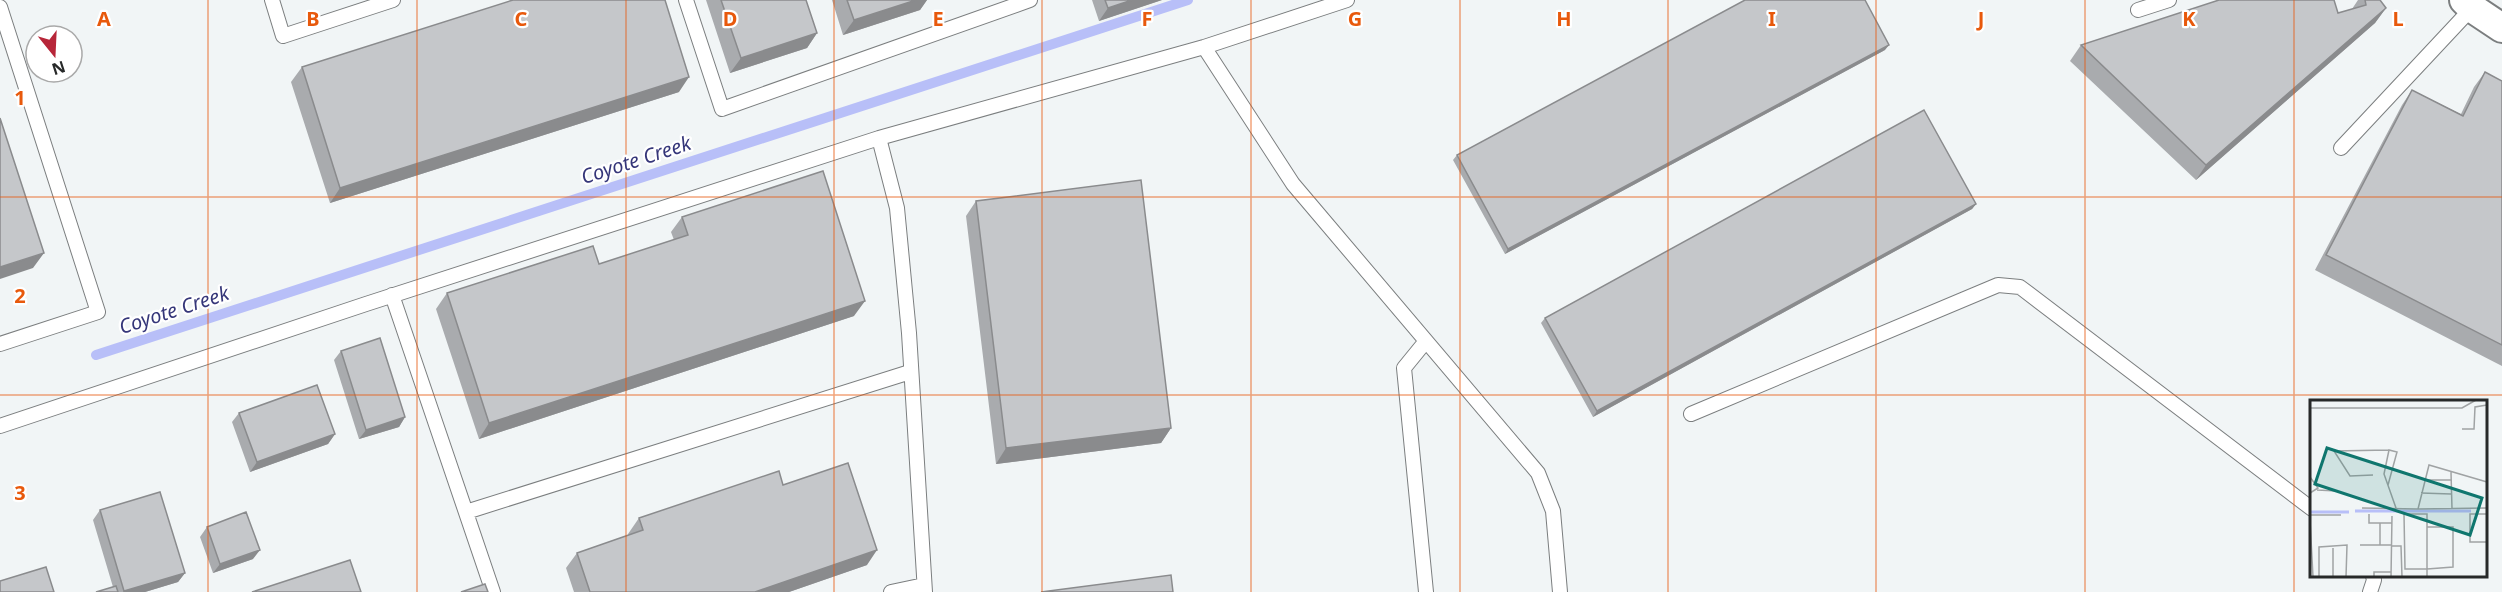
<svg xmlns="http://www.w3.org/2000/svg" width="2502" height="592" viewBox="0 0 2502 592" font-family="'Noto Sans',sans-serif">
<rect width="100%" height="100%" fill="#f1f5f6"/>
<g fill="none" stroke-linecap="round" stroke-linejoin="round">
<!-- stream -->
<path stroke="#b8bff8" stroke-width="10" d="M96,355L1188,0"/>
<defs>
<path id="lane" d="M272,0L283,36L393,0
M686,0L722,109L1030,0
M0,7L98,312L0,344
M2138,10L2169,0
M1204,47L1293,184L1538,473L1553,511L1560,592
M879,138L1204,47L1347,0
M2341,148L2472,8
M392,295L493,592
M1691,414L1998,285L2020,287L2312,509
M0,426L366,304L879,138L897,208L909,333L925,592
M466,512L910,372
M891,592L924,585
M1426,592L1404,368L1426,341
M2370,592L2374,580L2373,576"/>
<path id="street" d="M2464,0L2472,8L2502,28"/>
</defs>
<!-- lane casing -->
<use href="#lane" stroke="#7b7e7f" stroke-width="16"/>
<!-- street casing -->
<use href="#street" stroke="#7b7e7f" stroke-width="32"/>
<!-- lane -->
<use href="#lane" stroke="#fff" stroke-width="14"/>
<!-- street -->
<use href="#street" stroke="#fff" stroke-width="28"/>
</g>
<!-- wall -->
<path fill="#a9abae" d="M706,0H806L817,33L807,48L730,73Z
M832,0H927L920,10L843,35Z
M1092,0H1162L1099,21Z
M2358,0H2380L2386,8L2375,23L2196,180L2070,61L2081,45L2338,13L2352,9Z
M1885,50L1505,254L1453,160L1457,155Z
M302,67L679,92L330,203L291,82Z
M2485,72L2502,81V366L2315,270L2402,105L2412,90L2461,114L2474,87Z
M976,201L1171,428L1161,443L996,464L966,216Z
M1976,204L1972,209L1593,417L1541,323L1545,318Z
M682,217L854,316L479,439L436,309L447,293L599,264L674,240L671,232Z
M341,351L405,417L399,427L359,439L334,360Z
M239,413L335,434L328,444L250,472L232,422Z
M783,485L867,565L789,592H574L566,568L577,553L629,535L628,534L639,518Z
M100,510L185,573L178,582L145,592H96L113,587L93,520Z
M207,527L253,559L213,573L200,537Z"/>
<!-- shaded-wall -->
<path fill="#8a8b8d" d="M916,0H927L920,10L843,35L854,20Z
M1132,0H1162L1099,21L1108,8Z
M2386,8L2375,23L2196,180L2206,165Z
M817,33L807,48L730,73L741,58Z
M1889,45L1885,50L1505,254L1508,249Z
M689,77L679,92L330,203L340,188Z
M1976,204L1972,209L1593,417L1597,411Z
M44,253L33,268L0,279V267Z
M865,301L854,316L479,439L489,423Z
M405,417L399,427L359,439L366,430Z
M1171,428L1161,443L996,464L1006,448Z
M335,434L328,444L250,472L257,462Z
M260,550L253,559L213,573L220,564Z
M877,550L867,565L789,592H755Z
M185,573L178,582L145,592H123L124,591Z"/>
<!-- building -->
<path fill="#c5c7ca" stroke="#8a8b8d" stroke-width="1.5" d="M513,0H665L689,77L340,188L302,67Z
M721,0H806L817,33L741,58Z
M847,0H916L854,20Z
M1105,0H1132L1108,8Z
M1745,0H1865L1889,45L1508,249L1457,155Z
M2219,0H2334L2338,13L2366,5L2365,0H2380L2386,8L2206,165L2081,45Z
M2485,72L2502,81V345L2326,255L2412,90L2463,116Z
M1924,110L1976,204L1597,411L1545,318Z
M0,118L44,253L0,267Z
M823,171L865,301L489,423L447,293L593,246L599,264L688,235L682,217Z
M1141,180L1171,428L1006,448L976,201Z
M380,338L405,417L366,430L341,351Z
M317,385L335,434L257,462L239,413Z
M848,463L877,550L755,592H590L577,553L643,530L639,518L779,471L783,485Z
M160,492L185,573L124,591L100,510Z
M246,512L260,550L220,564L207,527Z
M350,560L361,592H252Z
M46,567L54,592H0V581Z
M1171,575L1173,592H1041Z
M485,584L488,592H461Z
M116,586L118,592H96Z"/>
<!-- grid -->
<path fill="none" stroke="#e8590c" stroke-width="1.5" stroke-opacity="0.55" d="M208,0V592M417,0V592M626,0V592M834,0V592M1042,0V592M1251,0V592M1460,0V592M1668,0V592M1876,0V592M2085,0V592M2294,0V592M0,197H2502M0,395H2502"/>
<g text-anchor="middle" stroke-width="4.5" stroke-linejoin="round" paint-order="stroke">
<!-- water labels -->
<g font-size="20" font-style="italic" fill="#353679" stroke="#fff">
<text transform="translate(636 160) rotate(-18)" y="7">Coyote Creek</text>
<text transform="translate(174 310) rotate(-18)" y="7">Coyote Creek</text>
</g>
</g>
<!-- overview -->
<g transform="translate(2310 400)">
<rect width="177" height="177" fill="#f1f5f6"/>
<path fill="none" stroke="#b8bff8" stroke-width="3" d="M45,111H161M0,112H39"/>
<path fill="none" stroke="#a0a3a4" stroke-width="1.5" d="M0,8H152L166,0M152,29H164L165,7L177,5M141,72L142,109M63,75L40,76L24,51L79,50M0,77L8,88L0,93M114,80H141M177,82L119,65L108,109L177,108M78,85L87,52L79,50L74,74L86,108M7,90L27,91M111,93L141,94M52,108L108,109M59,114V123H82M177,114H160V142H177M0,115H31M0,120L3,177M70,123V145M50,145H82M81,146H91L92,177M23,148V177M9,177V147L37,145L36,177M64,177V172H81M81,177L82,116M117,177V114H94L95,169H117L143,167V127H117"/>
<path fill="#0f766e" fill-opacity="0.15" stroke="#0f766e" stroke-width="3" d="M17,48L172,98L160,135L5,84Z"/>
<rect width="177" height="177" fill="none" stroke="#272929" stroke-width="3"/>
</g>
<g font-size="20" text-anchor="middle" font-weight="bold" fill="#e8590c" stroke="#fff" stroke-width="4.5" stroke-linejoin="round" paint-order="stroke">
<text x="104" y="26">A</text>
<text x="313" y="26">B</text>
<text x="521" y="26">C</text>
<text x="730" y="26">D</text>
<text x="938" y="26">E</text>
<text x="1147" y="26">F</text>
<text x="1355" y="26">G</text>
<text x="1564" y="26">H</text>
<text x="1772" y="26">I</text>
<text x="1981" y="26">J</text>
<text x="2189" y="26">K</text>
<text x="2398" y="26">L</text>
<text x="20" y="105">1</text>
<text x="20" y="303">2</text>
<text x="20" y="500">3</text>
</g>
<!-- north arrow -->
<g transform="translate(54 54) rotate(162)"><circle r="28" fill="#ffffff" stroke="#a9a9a9" stroke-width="1.5"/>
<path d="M0-4.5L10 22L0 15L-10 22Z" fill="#b72639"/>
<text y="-9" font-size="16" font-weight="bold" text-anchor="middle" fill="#272929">N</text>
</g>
</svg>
